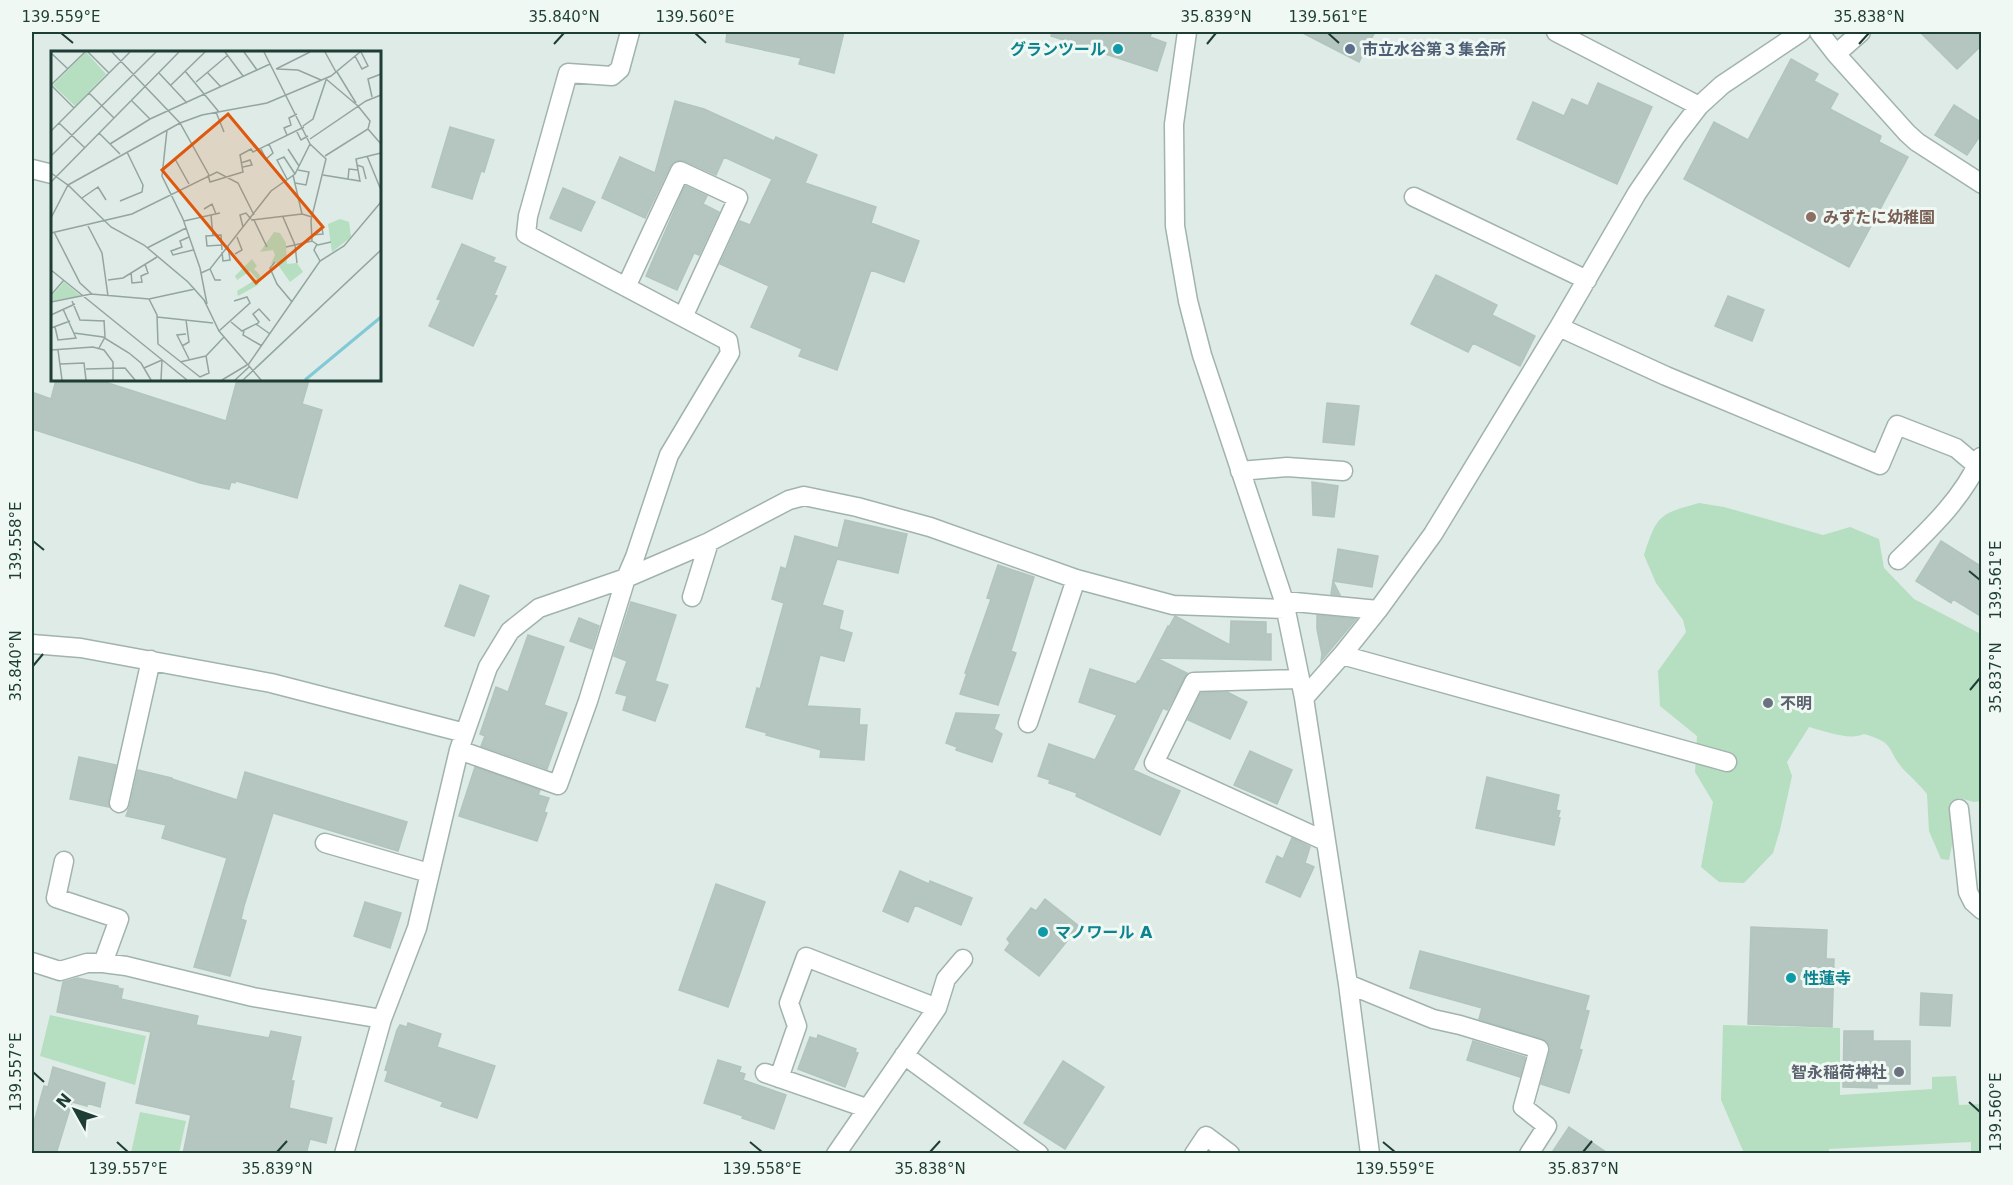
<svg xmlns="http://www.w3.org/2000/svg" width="2013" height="1185" viewBox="0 0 2013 1185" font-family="'DejaVu Sans','Noto Sans JP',sans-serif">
<rect width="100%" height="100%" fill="#dfebe6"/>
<!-- green -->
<path fill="#b5dfc0" d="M1699,503L1724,507L1823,535L1850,527L1879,539L1884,568L1914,599L1981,634V801L1974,802L1959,798L1951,804L1952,845L1949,860L1941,859L1929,831L1927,794C1920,785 1911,777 1903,769C1886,749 1896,743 1864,734C1850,741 1824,731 1809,727L1787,762L1792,776L1780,830L1773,853L1744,883L1719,882L1701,867L1713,802L1695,772L1697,736L1660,706L1658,671L1686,632L1683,620L1656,583L1644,555C1657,515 1659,514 1699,503Z
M50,1015L146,1036L135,1085L40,1056Z
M1723,1025L1840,1028V1095L1932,1089V1077L1956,1076L1959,1105L1981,1104V1153H1971V1142L1829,1149V1153H1744L1721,1100Z
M140,1112L186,1121L179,1153H131Z"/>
<!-- building -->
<path fill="#b4c6bf" stroke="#b1c5bd" stroke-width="1.5" d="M727,32H844L834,73L799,64L801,58L726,42Z
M1052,32H1152L1150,37L1166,43L1157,71L1051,36Z
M1301,32H1375L1359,62Z
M1920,32H1982V45L1957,69Z
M1791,59L1818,74L1814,81L1838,94L1830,109L1881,136L1879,142L1908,157L1849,267L1684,179L1714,122L1748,140Z
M1598,83L1652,107L1617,184L1517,139L1533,102L1564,116L1572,99L1588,106Z
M675,101L704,109L774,141L776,137L817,155L805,183L876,207L871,223L919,241L904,282L871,270L837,370L799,356L802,349L751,327L769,286L720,264L740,221L750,225L772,179L724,157L716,175L685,161L678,160L670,166L645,218L602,198L620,157L655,173Z
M1954,105L1982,123V133L1967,155L1935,135Z
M450,127L494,140L484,172L481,171L472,199L432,187Z
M685,186L707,196L703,204L719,212L699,255L694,253L677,290L646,276Z
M563,188L595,202L581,231L550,218Z
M462,244L495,258L493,262L506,267L494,295L497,296L473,346L429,326L441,300L437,299Z
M1436,275L1497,305L1492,315L1535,336L1520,366L1473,343L1468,352L1411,324Z
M1728,296L1764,310L1752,341L1715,326Z
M56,380H99L226,421L237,380H309L302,404L322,410L297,498L236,481L235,483L231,482L229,489L200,483L32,429V392L51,399Z
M1327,403L1359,406L1354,445L1323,442Z
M1312,482L1338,486L1334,517L1313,515Z
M845,520L907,534L898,573L837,559L822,605L843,611L839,629L852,633L844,661L820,655L807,706L860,709L859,725H867L864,760L820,757L821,750L766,735L767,733L746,727L757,688L760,689L784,603L772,599L781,567L786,569L795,536L838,548Z
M1941,541L1982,567V617L1953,599L1951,603L1916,581Z
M1338,549L1378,556L1372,587L1333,581L1340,595L1331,594Z
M998,565L1034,577L1011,651L1016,653L998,705L960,694L967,673H965L991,599L987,598Z
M460,585L489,596L474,636L445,626Z
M631,602L676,615L655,681L668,685L655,721L623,710L627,696L616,693L627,661L614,656Z
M1317,615L1356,619L1321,661L1322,654L1317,629Z
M1175,616L1230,645L1231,621L1266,622V634H1271V660L1156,658L1187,673L1167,710L1163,708L1133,770L1180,791L1160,835L1076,796L1077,793L1049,783L1050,780L1038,776L1049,744L1095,760L1117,715L1079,702L1090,669L1136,684L1138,681L1139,682L1168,626L1169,627Z
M579,618L599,626L592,649L570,641Z
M528,635L564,647L544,705L567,713L547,769L481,746L485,736L480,734L496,687L508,692Z
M1227,692L1247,702L1230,739L1188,720L1201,693Z
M956,713L999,715L994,729L1002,734L992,762L956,750L957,747L946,743Z
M1250,751L1292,770L1277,804L1234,785Z
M79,757L116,765L108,801L109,807L70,799Z
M475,767L540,790L538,795L549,798L544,812L547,813L537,841L459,816Z
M138,770L172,778V779L237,800L245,772L407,822L398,851L273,813L244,906L241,919L246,921L230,976L194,967L227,858L162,838L166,825L126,816L130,805Z
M1487,777L1559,795L1556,810L1560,811L1558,817L1560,818L1554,845L1476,828Z
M1292,838L1310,847L1305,863L1314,867L1300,897L1266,882L1277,856L1283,859Z
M900,871L929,884L930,881L972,898L961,925L915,905L908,922L883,911Z
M716,884L765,902L728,1007L679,990Z
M1045,899L1079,926L1039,976L1005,950L1010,943L1007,939L1031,908L1036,911Z
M365,902L401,913L390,948L354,936Z
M1751,927L1827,930L1826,959H1834L1832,1027L1748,1024Z
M1420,951L1589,996L1585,1010L1589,1011L1579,1049L1582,1050L1569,1093L1541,1084L1550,1051V1046L1547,1041L1479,1019L1482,1008L1410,988Z
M77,978L118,986V988L123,989L121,999L198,1016L196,1025L269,1038L271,1031L301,1037L291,1081H294L289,1108L332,1118L326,1143L310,1139L306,1154H183L191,1115L136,1103L151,1032L57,1012L63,982Z
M1921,993L1952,995L1950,1026L1920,1025Z
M408,1023L441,1034L437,1047L495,1066L477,1118L441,1106L443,1102L385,1081L388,1071L385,1070L397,1030L400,1025L407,1027Z
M1844,1031H1873V1041H1910V1084H1877V1088L1843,1087Z
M818,1035L856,1049L855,1052L858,1053L845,1087L798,1069L810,1037L817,1039Z
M1473,1041L1525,1057L1520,1077L1467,1060Z
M718,1060L741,1067L739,1072L745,1074L743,1080L786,1095L774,1129L742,1118L743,1116L704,1103Z
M1063,1061L1104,1087L1065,1149L1024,1123Z
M53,1067L105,1083L100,1107L87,1103V1106L72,1102L56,1154H32V1129L44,1086L48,1087Z
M1569,1127L1609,1154H1551Z"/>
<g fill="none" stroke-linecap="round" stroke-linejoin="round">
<defs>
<path id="street" d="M1187,32L1174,124L1175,226L1188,301L1202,355L1284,601L1304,698L1348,984L1370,1154
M1556,32L1699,106
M1819,32L1836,54L1907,133L1917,142L1982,184
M1836,54L1861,32
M32,169L52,174
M1414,197L1587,280
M626,287L680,171L738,198L683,317
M1559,327L1666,376L1880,465L1897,425L1956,448L1982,470
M1240,471L1287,467L1343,471
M1898,560C1930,529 1963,498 1981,457
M692,597L709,542
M1284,601L1378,610
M32,644L81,648L271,683L465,733
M1342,655L1727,762
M1300,679L1194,682L1154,763L1325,841
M1304,698L1342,655L1378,610L1433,534L1559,327L1637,193L1676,136L1699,106L1722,85L1801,32
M1028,723L1076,579
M459,750L558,785L588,701L626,578L635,557L669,455L730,353L728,341L526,234L528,216L568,73L612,76L620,69L630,32
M119,803L151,660
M1959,809L1968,892L1973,902L1982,910
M325,843L429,873
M64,861L56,898L119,919L103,963
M32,962L60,971L87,963H103L126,966L253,997L382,1019
M1348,984L1433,1019L1460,1025L1539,1049L1523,1107L1547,1126L1529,1154
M904,1055L1039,1154
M765,1073L866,1108
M779,1078L797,1026L789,1003L806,957L937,1008
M344,1154L382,1019L417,928L459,750L488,667L510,631L539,608L626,578L684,553L709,542L789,500L804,496L857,507L930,527L1076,579L1173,605L1285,609
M836,1154L937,1008L946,979L963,959
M1194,1154L1206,1136L1230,1154"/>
</defs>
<!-- street casing -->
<use href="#street" stroke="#a1b3ad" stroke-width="21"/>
<!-- street -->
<use href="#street" stroke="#fff" stroke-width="18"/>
</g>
<!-- ticks -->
<path fill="none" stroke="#1e3d34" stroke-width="2" d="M61,33L73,43M695,33L706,43M1328,33L1339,43M554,44L564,33M1207,44L1216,33M1859,44L1869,33M33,541L44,550M1969,571L1980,580M33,666L43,654M1970,690L1980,678M33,1072L44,1082M1969,1102L1980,1112M117,1142L128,1152M750,1142L762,1152M1383,1142L1395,1152M277,1152L287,1141M930,1152L940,1141M1583,1152L1592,1141"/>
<!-- markers -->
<g fill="#0f9aa8" stroke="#eff8f3" stroke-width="2">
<circle cx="1118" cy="49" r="6"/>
<circle cx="1043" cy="932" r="6"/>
<circle cx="1791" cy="978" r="6"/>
</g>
<circle fill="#5c6f8a" stroke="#eff8f3" stroke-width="2" cx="1350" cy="49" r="6"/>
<circle fill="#8d6e63" stroke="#eff8f3" stroke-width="2" cx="1811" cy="217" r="6"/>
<g fill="#6b7280" stroke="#eff8f3" stroke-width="2">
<circle cx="1768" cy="703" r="6"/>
<circle cx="1899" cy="1072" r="6"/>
</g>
<g text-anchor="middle" stroke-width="6" stroke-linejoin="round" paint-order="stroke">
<!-- culture labels -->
<g font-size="16" font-weight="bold" fill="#0d838f" stroke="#eff8f3" text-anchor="start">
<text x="1106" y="55" text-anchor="end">グランツール</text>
<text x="1055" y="938">マノワール A</text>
<text x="1803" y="984">性蓮寺</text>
</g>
<!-- service labels -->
<g font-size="16" font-weight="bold" fill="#4e5e75" stroke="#eff8f3" text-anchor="start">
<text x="1362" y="55">市立水谷第３集会所</text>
</g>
<!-- education labels -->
<g font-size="16" font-weight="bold" fill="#785e54" stroke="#eff8f3" text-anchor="start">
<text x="1823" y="223">みずたに幼稚園</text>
</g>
<!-- worship labels -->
<g font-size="16" font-weight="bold" fill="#5b616d" stroke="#eff8f3" text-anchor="start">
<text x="1780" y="709">不明</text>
<text x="1887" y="1078" text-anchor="end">智永稲荷神社</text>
</g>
</g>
<!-- overview -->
<g transform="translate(51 51)">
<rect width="330" height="330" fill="#dfebe6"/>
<path d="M35,1L55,23L24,55L2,34ZM289,168L298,171L300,186L281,201L277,173ZM223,181L229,182L235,192L236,213L246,212L252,221L239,231L225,211L220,213L224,204L222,199L209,201ZM201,208L206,215L203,218L209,224L207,234L187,245L186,240L206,228L199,220L186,229L184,225ZM13,231L30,245L0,250V246Z" fill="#b5dfc0"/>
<path fill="none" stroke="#81c9d6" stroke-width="3" d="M254,329L330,266"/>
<path fill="none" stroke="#92a59f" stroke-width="1.5" d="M37,1L58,22M61,1L129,72L158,124M174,1L192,25M193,1L206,19M274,1L285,21M0,2L17,18M304,5L311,18L317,15L310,1M225,18L259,1M226,18L247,19L270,29M134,20L168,61M156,21L170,36M286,21L305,52M108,22L136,52M275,28L307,55M145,31L177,4M0,34L34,1M0,34L23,57M120,34L154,1M38,42L63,67M321,46L317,28L330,23M81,50L99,68M165,61L173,81M8,72L34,97M252,75L262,68L275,29M317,78L330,93M116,79L111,125L132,168L149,217L156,253M245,79L250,89L257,85M0,80L79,1M48,82L69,103M236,84L233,77L240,74L238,67L246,63M259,88L315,50L330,44M59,93L99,68L219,13M259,93L275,108L260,169L261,190M210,98L215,108L222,102L218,93M237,98L248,115M0,105L105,1M274,105L317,78L319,70L307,55M316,105L330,139M124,108L138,133M190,112L199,109L201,114L192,116M306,114L312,116L315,128M0,122L17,134L129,72L151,64L216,52L280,25L309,1M157,124L159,131L192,121L189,104L200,98L202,101L253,76M242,124L251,163M272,124L309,130L305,108L330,102M236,128L226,109L233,106L244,123M297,128L298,118L307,119M0,131L128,1M244,132L255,134L258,121L247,119M31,147L47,136L55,149M69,150L91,141L92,134L76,101M153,158L161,153L165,163M160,164L162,185M232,166L244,194L246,212M0,167L17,134L60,176L93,194L137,231L153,249L168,280L210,329M200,169L251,163L261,166M203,169L216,196M133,170L169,162M36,173L51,202L57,245M192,176L189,164L195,162L200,168M3,181L29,232L41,243M0,182L81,163L166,121L187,132L203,164M260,184L272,183L271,177M138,186L129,190L131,196L120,200L122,204L142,199M261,190L267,194L280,191M266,193L263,199L269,210M171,194L156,195L155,185L170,184L171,199M235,196L261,190M96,197L135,177M171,201L172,210L179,209L177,195M184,203L191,199L186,186M224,211L219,217L226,233L241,251M159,218L164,229H170M0,219L136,329M80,221L81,232L91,231L90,225L97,222L94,213M150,222L159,218L220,140L244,123L259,93L213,1M57,229L72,227L106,206M0,244L13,229M98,248L106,264L107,293L149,326L158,322L155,305L173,286M21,250L29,269L53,270M0,251L40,243L98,248L144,238M0,264L24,253M106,266L162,272M180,271L191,280L205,273L219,283M205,274L208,271L202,263L208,258L219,270M4,276L7,289L25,287L12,258M0,277L19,270M168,280L199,252L196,246L183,250M193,280L192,284L211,295M23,282L52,286L78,302L90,312L100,329M135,283L126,284L138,308M131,295L138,291L135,269M48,297L54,286L53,269M0,299L42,296L53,299L62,311V329M7,299L11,329M129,311L155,305M9,313L33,312L35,329M197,314L269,210L293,195L330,151M93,317L111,309M35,318L74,317L84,329M110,329L111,309M171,329L196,314M184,329L198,316M192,329L330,199"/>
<path fill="#de580e" fill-opacity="0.15" stroke="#de580e" stroke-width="3" d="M177,63L272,176L205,232L111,119Z"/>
<rect width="330" height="330" fill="none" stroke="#1e3d34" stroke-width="3"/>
</g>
<!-- border -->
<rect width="2013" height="1185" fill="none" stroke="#eff8f3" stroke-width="66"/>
<!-- north arrow -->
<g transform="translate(75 1110) rotate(310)" stroke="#eff8f3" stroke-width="4.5" paint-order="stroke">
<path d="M0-4.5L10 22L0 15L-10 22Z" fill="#1e3d34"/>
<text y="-9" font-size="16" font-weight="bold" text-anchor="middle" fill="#1e3d34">N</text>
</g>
<rect x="33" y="33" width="1947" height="1119" fill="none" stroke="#1e3d34" stroke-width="2"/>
<g font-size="15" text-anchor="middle" fill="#1e3d34">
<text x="61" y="22">139.559°E</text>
<text x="564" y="22">35.840°N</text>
<text x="695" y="22">139.560°E</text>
<text x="1216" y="22">35.839°N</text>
<text x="1328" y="22">139.561°E</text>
<text x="1869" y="22">35.838°N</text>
<text transform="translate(16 541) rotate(-90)" y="5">139.558°E</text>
<text transform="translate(1996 580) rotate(-90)" y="5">139.561°E</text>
<text transform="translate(16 666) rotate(-90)" y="5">35.840°N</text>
<text transform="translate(1996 678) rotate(-90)" y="5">35.837°N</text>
<text transform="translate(16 1072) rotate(-90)" y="5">139.557°E</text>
<text transform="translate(1996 1112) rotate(-90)" y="5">139.560°E</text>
<text x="128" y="1174">139.557°E</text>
<text x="277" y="1174">35.839°N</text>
<text x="762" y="1174">139.558°E</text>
<text x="930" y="1174">35.838°N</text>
<text x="1395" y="1174">139.559°E</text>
<text x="1583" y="1174">35.837°N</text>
</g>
</svg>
